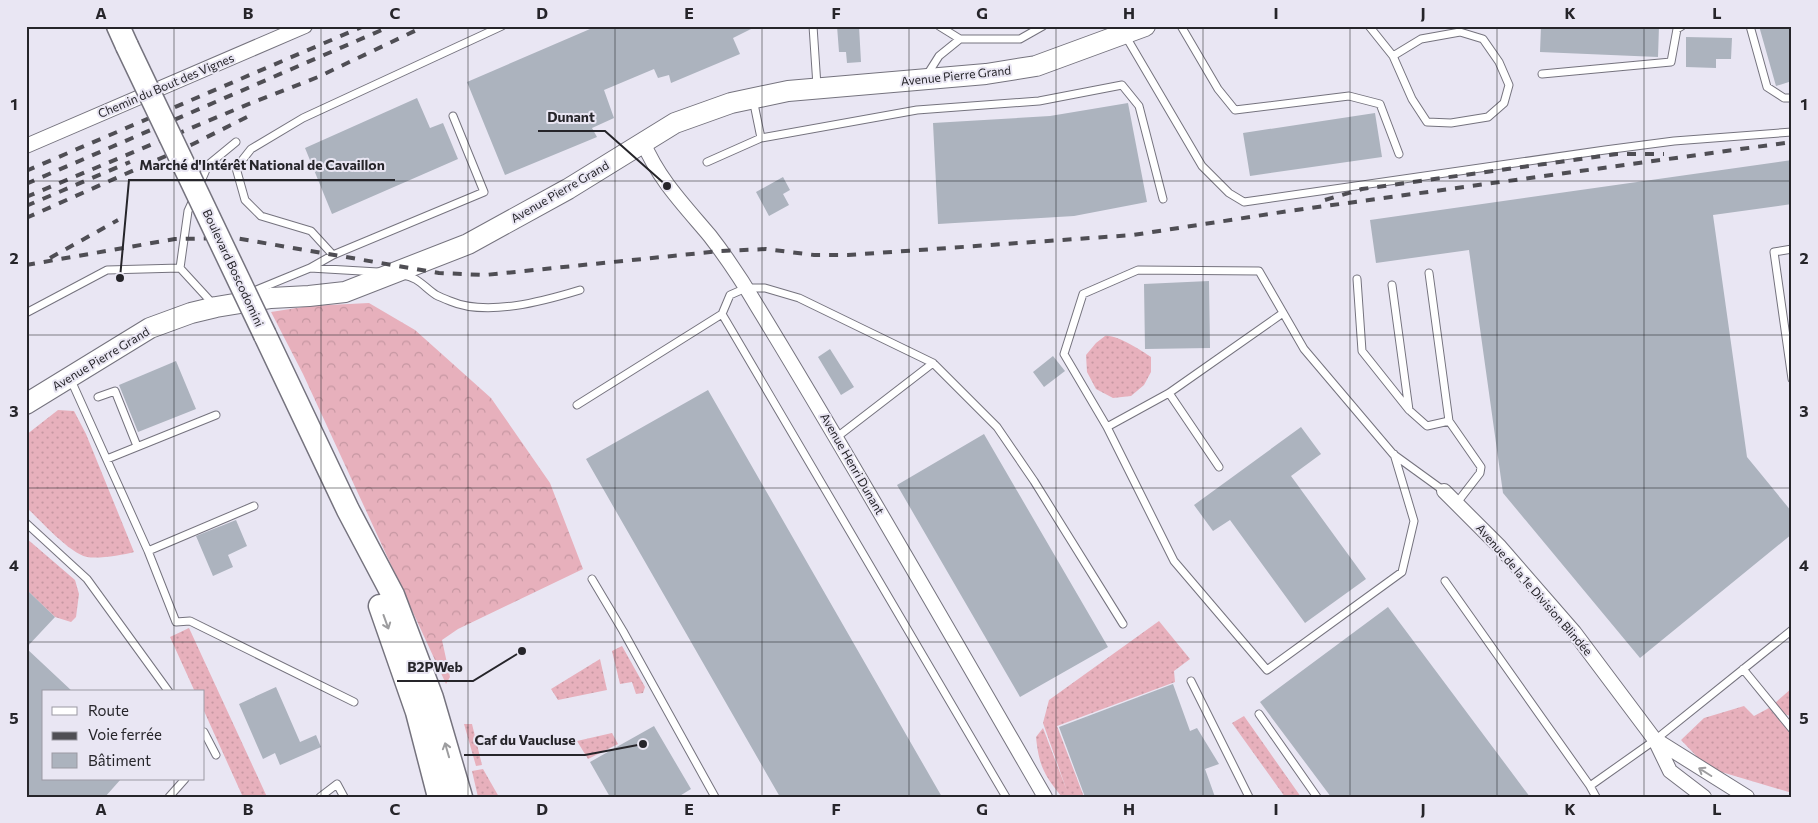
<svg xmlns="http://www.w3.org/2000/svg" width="1818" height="823" viewBox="0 0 1818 823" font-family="Commissioner,sans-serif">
<defs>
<pattern id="grass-dots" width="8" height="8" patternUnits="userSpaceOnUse" patternTransform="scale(1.25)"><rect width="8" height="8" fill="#e7b0bc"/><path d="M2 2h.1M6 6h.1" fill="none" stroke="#c697a2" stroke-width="1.8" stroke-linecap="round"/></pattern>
<pattern id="forest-crowns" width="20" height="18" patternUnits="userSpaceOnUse" patternTransform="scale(1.25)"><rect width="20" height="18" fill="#e7b0bc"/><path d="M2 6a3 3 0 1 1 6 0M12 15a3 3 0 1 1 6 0" fill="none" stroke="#c697a2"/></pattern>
</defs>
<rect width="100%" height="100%" fill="#e9e6f3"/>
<!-- grass -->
<path fill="url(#grass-dots)" d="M1105,336C1116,334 1142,351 1151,357V372L1144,385L1131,396L1113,398L1096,389L1087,372L1086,355L1096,343Z
M58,410L74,411L86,434L134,552C123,555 99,559 87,557C69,553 40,520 26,507V435Z
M26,538L75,580L79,594L76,617L71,622L55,617L28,591L26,593Z
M1159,621L1190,659L1174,671L1175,682L1057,726L1084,797H1062C1044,775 1039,766 1036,737L1043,728L1067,791L1043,723L1049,700Z
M189,628L267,797H241L242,795L204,711V692H195L170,637Z
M622,646L645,687L643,693L636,694L632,682L620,684L612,651Z
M600,659L607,690L558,700L551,689Z
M1792,688V714L1790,716L1784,714L1775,703Z
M1744,706L1754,716L1769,708L1792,735V793L1708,768L1681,740L1704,718Z
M1244,716L1301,797H1285L1232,723Z
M464,724H472L482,765L476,766Z
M612,733L618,744L588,759L577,741Z
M483,769L499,797H478L472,771Z"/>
<!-- forest -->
<path fill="url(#forest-crowns)" d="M369,303L415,330L491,398L550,483L583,569L458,629L442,640L450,677L446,684L303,374L271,312L309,306Z"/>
<!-- building -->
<path fill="#acb3be" d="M597,26H757L733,38L740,54L671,83L669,75L658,78L654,69L604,90L614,118L592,128L597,137L505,175L467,82Z
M837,26H859L861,62L847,63L846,52H839Z
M1541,26H1659L1658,57L1540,52Z
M1759,26H1792V81L1776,86Z
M1686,37L1732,38L1731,59H1716V68L1686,67Z
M417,98L430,128L443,123L458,159L332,214L305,148Z
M1128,103L1147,202L1074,216L938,224L933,123L1050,116Z
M1375,113L1382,157L1250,176L1243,133Z
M1792,160V204L1713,215L1747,457L1792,512V534L1640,658L1503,493L1469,250L1376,263L1370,220Z
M783,177L790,190L783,194L789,205L769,216L756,192Z
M1209,281L1210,348L1145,349L1144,284Z
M830,349L854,387L841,395L818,357Z
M1053,356L1065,371L1044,387L1033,372Z
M176,361L196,409L138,432L119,385Z
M708,390L942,797H780L586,459Z
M1301,427L1321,454L1291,476L1366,579L1305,623L1230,520L1213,531L1194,505Z
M984,434L1108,647L1020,697L897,485Z
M236,520L247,546L228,555L233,567L213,576L196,536Z
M26,589L55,617L26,648Z
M1388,607L1530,797H1331L1260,702Z
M26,648L73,692H44V779H121L105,797H26Z
M1173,684L1190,731L1197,728L1219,764L1205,769L1215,797H1085L1059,727Z
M276,687L300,742L316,735L321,747L280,765L275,753L263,759L239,704Z
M654,726L691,789L678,797H610L590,762Z"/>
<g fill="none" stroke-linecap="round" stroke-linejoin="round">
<defs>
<path id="lane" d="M813,26L817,86
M939,26L960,39
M1181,26L1218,89L1235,110L1349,96L1380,104L1399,154
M1369,26L1393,56L1421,39L1460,32L1483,39L1499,62L1509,85L1504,103L1488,117L1451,123L1427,122L1412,99L1393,56
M1750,26L1767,87L1784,98H1792
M1125,35L1202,166L1229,193L1244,202L1605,150L1674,141L1792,132
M1542,74L1671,62L1677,29L1682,26
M927,75L939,56L960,39H1020L1043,26
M753,99L761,138L917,110L1039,101L1122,85L1139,106L1163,199
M707,162L761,138
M199,186L208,165L236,142
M1792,249L1774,252L1792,379
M333,255L311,231L261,216L245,200L236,168L251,149L303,118L502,26
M180,268L188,211L194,198
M310,268L333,255L484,192L453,116
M1429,273L1449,421L1481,467L1480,473L1456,504
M403,275C418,277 424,287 436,295C440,297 445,299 450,301C487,317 544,301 580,290
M1357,279L1362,351L1409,410
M1392,285L1409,410L1427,426L1449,421
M249,293L310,268L378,272
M26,313L107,270L180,268L214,305
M1283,313L1169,393L1107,427L1064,354L1083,294L1138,270L1259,271L1304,349L1393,454L1444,491
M933,363L799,298L765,288H746L730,295L722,314L1006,797
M70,378L148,551L254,506
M1169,393L1219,467
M98,397L115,391L137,446
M577,405L722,314
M1107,427L1174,561L1267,670L1402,572L1414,521L1394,454
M837,437L933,363L997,427L1034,481L1123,624
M107,459L216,415
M26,523L87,579L169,692
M148,551L176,622L190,621L354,702
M592,579L623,631L715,797
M1445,581L1590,786L1655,740L1792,630
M1743,669L1792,729
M1191,681L1249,797
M1259,714L1317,797
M204,732L216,755
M1590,786L1596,797
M169,797L185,779
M320,797L337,784L344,797"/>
<path id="street" d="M643,142C659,180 684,205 710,236C727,258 743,282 757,306C856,468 950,633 1045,797
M26,146L305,26
M1444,491L1500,547L1574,632L1655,740L1670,771L1704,797
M1656,740L1747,797"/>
<path id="secondary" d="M26,404L150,328L191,313L216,307L271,298L309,296L345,292L468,244L568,189L675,123L731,103L788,91L986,74L1036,66L1145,26"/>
<path id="primary" d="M118,26L127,46
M265,335L348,510L393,595L432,698L461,797
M380,606L417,712L439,797"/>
</defs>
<!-- lane casing -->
<use href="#lane" stroke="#75737e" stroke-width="9"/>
<!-- street casing -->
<use href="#street" stroke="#75737e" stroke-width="16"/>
<!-- secondary casing -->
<use href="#secondary" stroke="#75737e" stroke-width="22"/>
<!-- primary casing -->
<use href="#primary" stroke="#75737e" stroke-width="25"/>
<!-- lane -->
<use href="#lane" stroke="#fff" stroke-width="7"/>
<!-- street -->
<use href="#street" stroke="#fff" stroke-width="14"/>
<!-- secondary -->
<use href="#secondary" stroke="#fff" stroke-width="20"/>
<!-- primary -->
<use href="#primary" stroke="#fff" stroke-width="22"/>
<!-- rail -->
<path stroke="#4f4e54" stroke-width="4" stroke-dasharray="9 9" stroke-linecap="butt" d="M26,171L364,26
M26,184L391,26
M26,197L251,103L318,77L425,26
M1325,200L1362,189L1617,154H1664
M26,206L130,162
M26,218L193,144L253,114
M50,258L118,220
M26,265L175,239L235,238L439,273L485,275L721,251L766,249L814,255H848L1133,235L1289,211L1792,142"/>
<defs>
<path id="primary-bridge" d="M127,46L265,335"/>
</defs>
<!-- primary-bridge casing -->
<use href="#primary-bridge" stroke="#75737e" stroke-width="25" stroke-linecap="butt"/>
<!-- primary-bridge -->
<use href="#primary-bridge" stroke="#fff" stroke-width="22"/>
</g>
<!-- one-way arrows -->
<defs><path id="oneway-shaft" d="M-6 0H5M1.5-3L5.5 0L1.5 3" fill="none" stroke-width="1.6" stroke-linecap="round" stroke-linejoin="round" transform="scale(1.25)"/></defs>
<g stroke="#9d9d9f">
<use href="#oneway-shaft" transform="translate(386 622) rotate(70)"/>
<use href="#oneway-shaft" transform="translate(447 750) rotate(-106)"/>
<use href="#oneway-shaft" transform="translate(1705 772) rotate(-148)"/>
</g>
<!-- grid -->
<path fill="none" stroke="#26252a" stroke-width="1" stroke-opacity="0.55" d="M174,26V692M321,26V797M468,26V797M615,26V797M762,26V797M909,26V797M1056,26V797M1203,26V797M1350,26V797M1497,26V797M1644,26V797M26,181H1792M26,335H1792M26,488H1792M26,642H1792M174,779V797"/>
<g text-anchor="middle" stroke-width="4" stroke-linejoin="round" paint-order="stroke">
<!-- street labels -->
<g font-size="12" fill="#26252a" stroke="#e9e6f3">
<text transform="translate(956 76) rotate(-6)" y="4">Avenue Pierre Grand</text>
<text transform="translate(166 86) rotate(-23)" y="4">Chemin du Bout des Vignes</text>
<text transform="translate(560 192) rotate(-30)" y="4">Avenue Pierre Grand</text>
<text transform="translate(233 268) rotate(65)" y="4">Boulevard Boscodomini</text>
<text transform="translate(101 359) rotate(-31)" y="4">Avenue Pierre Grand</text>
<text transform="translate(852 464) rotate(60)" y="4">Avenue Henri Dunant</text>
<text transform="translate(1534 590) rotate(49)" y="4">Avenue de la 1e Division Blindée</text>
</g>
</g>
<!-- callouts -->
<path fill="none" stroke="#26252a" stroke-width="2" d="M667 186L605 131H538M120 278L129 180H395M522 651L473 681H397M643 744L585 755H464"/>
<g fill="#26252a" stroke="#e9e6f3" stroke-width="2">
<circle cx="667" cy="186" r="5"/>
<circle cx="120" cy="278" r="5"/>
<circle cx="522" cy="651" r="5"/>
<circle cx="643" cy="744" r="5"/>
</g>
<g font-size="14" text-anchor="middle" font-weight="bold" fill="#26252a" stroke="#e9e6f3" stroke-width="4" stroke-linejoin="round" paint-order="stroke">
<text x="571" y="122">Dunant</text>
<text x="262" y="170">Marché d'Intérêt National de Cavaillon</text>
<text x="435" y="672">B2PWeb</text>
<text x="525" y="745">Caf du Vaucluse</text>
</g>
<!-- border -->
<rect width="1818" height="823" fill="none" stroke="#e9e6f3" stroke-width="55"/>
<!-- legend -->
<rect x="42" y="690" width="162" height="90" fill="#e9e6f3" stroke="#9b99a3"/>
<rect x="52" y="707" width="25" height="8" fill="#ffffff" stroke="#9b99a3"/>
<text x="88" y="716" font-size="15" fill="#26252a">Route</text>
<rect x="52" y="732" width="25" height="8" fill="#4f4e54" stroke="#9b99a3"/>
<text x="88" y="740" font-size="15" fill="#26252a">Voie ferrée</text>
<rect x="52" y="753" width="25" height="15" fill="#acb3be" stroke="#9b99a3"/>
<text x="88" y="766" font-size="15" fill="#26252a">Bâtiment</text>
<rect x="28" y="28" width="1762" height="768" fill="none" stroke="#26252a" stroke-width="2"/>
<g font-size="16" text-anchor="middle" font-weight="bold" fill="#26252a">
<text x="101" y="19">A</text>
<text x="248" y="19">B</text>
<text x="395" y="19">C</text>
<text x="542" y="19">D</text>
<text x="689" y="19">E</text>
<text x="836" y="19">F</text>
<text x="982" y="19">G</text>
<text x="1129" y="19">H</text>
<text x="1276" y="19">I</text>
<text x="1423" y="19">J</text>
<text x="1570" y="19">K</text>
<text x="1717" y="19">L</text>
<text x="14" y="110">1</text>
<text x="1804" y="110">1</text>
<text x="14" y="264">2</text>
<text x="1804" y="264">2</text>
<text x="14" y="417">3</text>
<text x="1804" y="417">3</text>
<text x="14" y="571">4</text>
<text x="1804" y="571">4</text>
<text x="14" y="724">5</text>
<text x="1804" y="724">5</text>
<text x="101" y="815">A</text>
<text x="248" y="815">B</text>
<text x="395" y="815">C</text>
<text x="542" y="815">D</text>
<text x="689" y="815">E</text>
<text x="836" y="815">F</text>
<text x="982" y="815">G</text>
<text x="1129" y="815">H</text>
<text x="1276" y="815">I</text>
<text x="1423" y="815">J</text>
<text x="1570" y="815">K</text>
<text x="1717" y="815">L</text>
</g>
</svg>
